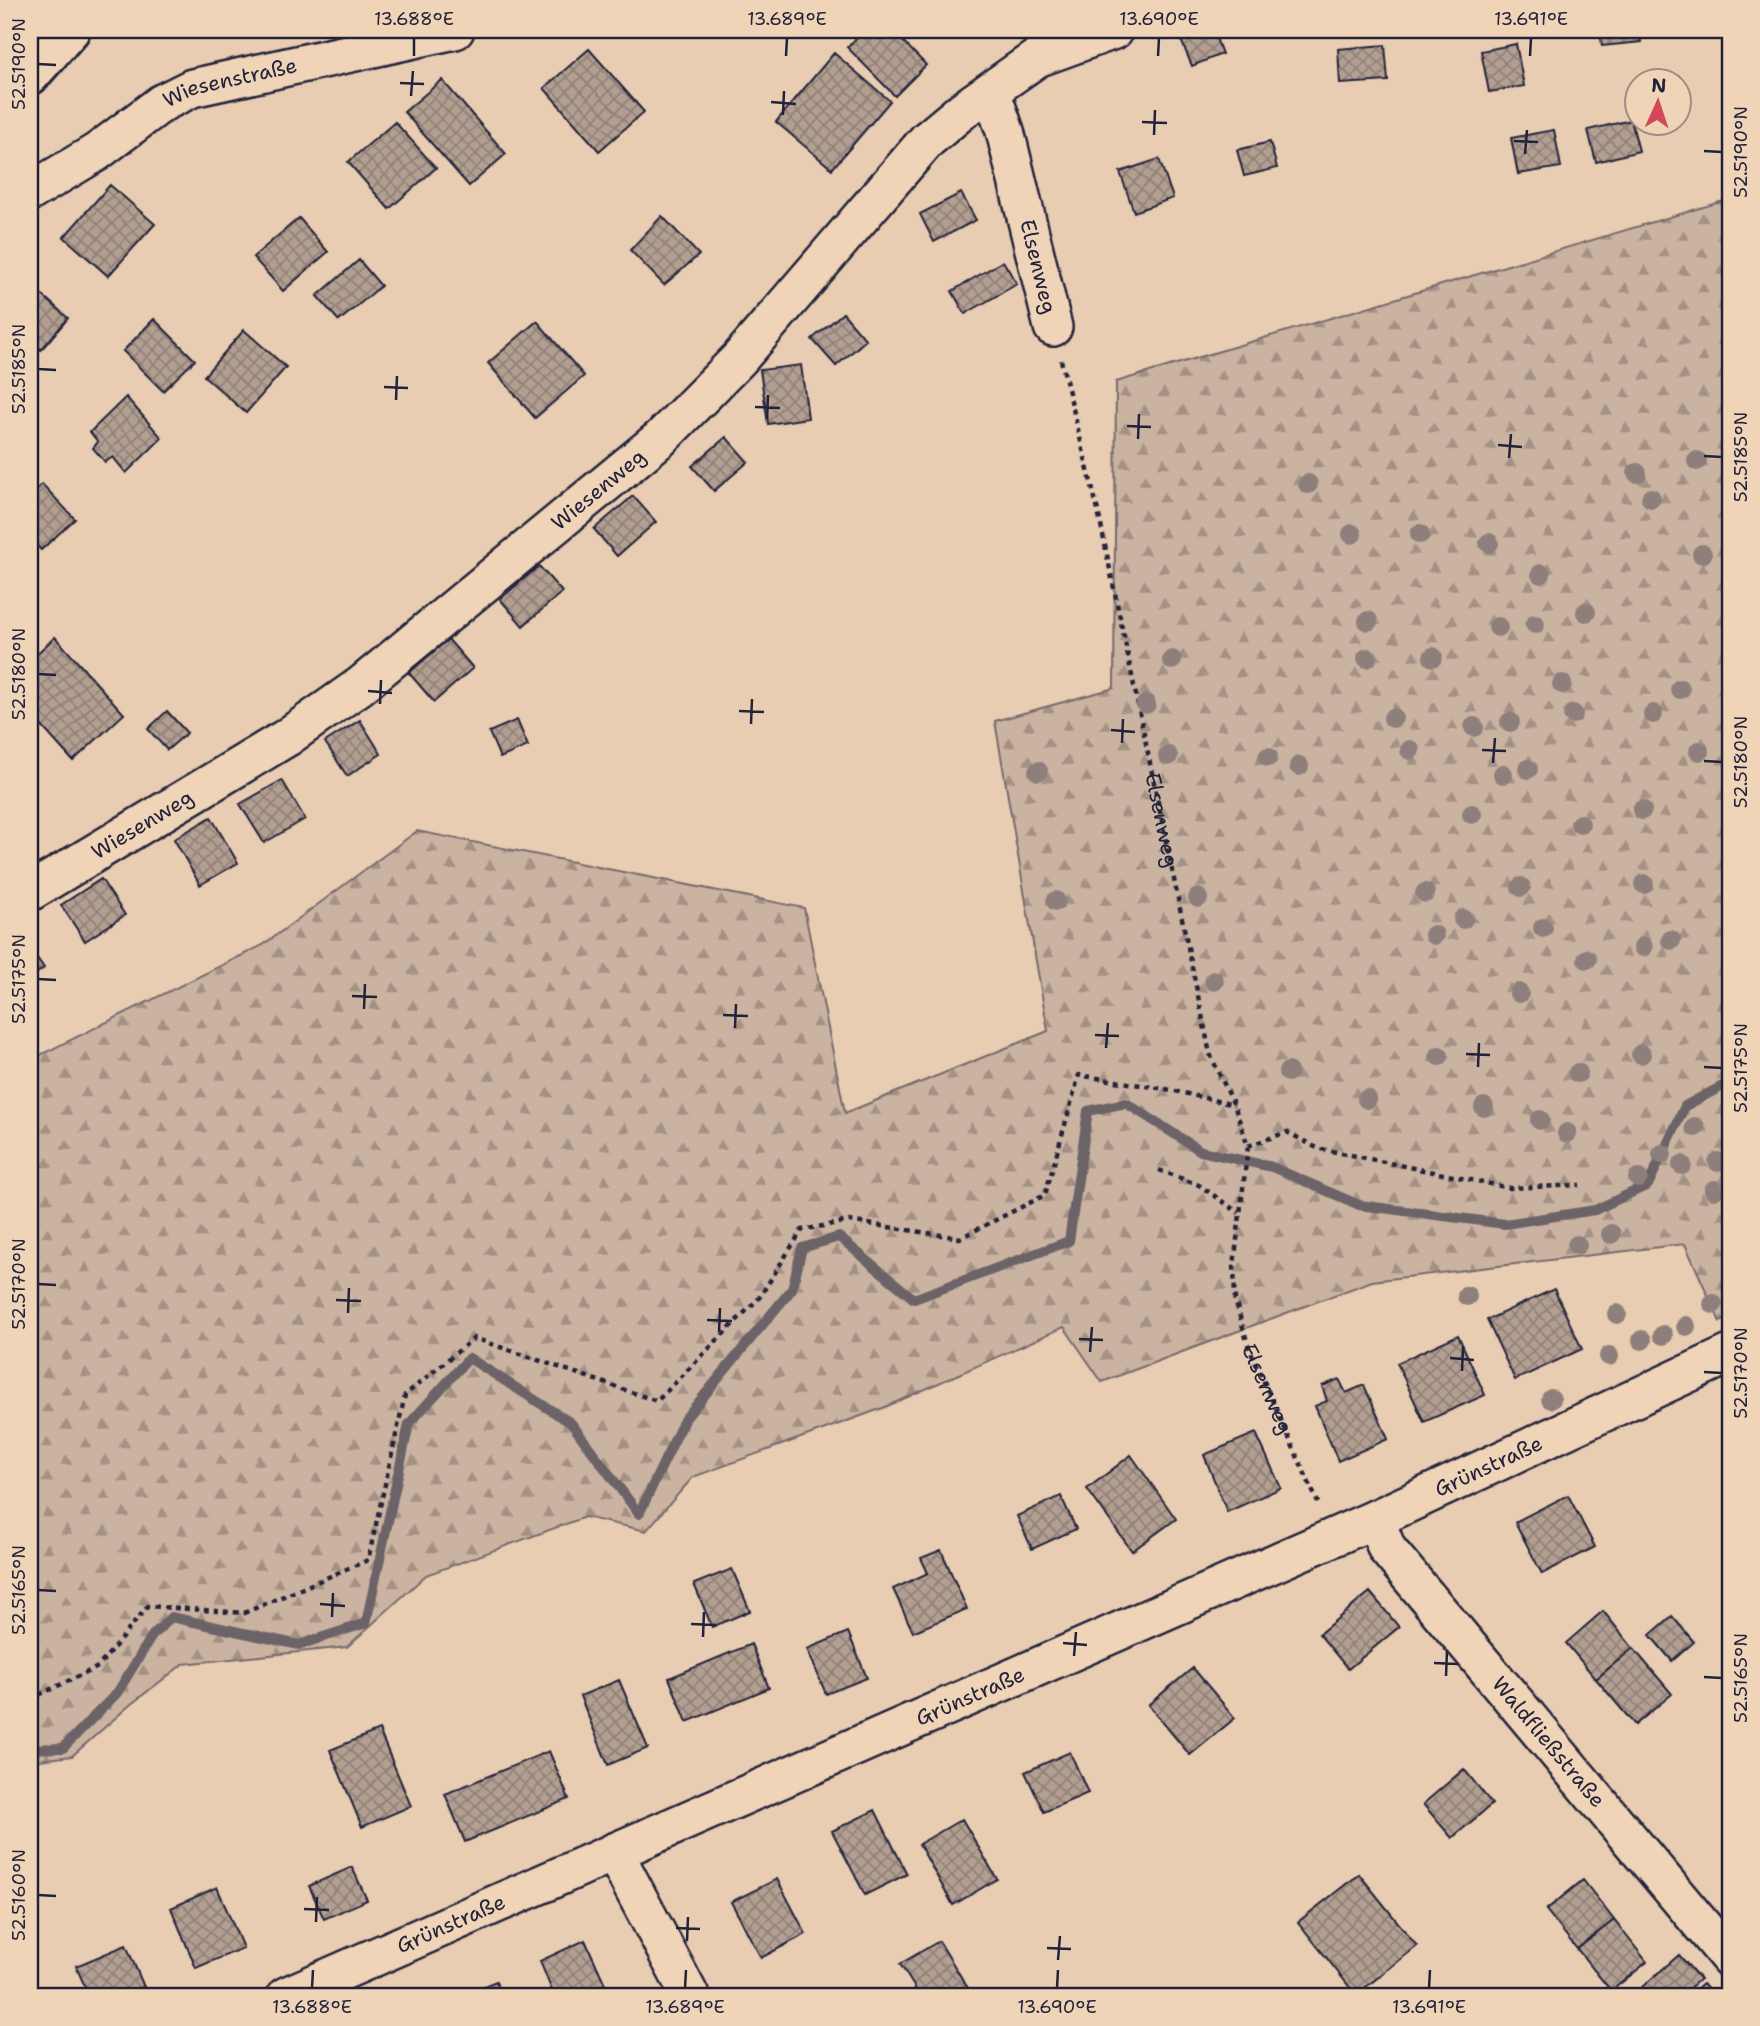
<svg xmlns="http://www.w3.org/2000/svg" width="1760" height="2026" viewBox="0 0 1760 2026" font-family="'Shantell Sans',sans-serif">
<defs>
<pattern id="forest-firs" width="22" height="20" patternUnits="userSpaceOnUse" patternTransform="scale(1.75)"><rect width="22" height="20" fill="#cab3a0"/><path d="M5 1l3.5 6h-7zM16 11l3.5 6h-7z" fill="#a49184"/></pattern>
<pattern id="building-cross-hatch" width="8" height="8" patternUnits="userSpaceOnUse" patternTransform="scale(1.75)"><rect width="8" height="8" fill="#b39f92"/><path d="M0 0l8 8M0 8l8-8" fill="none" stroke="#918178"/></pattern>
</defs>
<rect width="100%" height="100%" fill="#e8cdb2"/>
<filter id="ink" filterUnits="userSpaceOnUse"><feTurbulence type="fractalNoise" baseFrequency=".0143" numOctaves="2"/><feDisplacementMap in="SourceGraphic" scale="14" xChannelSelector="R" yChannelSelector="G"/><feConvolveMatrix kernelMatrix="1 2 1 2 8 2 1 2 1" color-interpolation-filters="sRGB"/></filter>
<g filter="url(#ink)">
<!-- forest -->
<path fill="url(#forest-firs)" stroke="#766a6e" stroke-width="2" d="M1730,199V1318L1720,1322L1685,1244L1372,1281L1102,1382L1064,1327L883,1408L693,1477L646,1531L585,1517L426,1575L347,1647L183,1664L130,1705L72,1756L30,1761V1060L263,945L417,831L804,908L845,1113L1048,1031L995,721L1114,688L1116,382Z"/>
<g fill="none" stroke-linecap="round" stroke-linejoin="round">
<!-- stream -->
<path stroke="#6c6368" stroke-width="10" d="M30,1749L63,1748L117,1693L152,1636L171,1617L299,1645L366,1623L409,1424L469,1358L571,1423L639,1514L684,1420L792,1289L802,1248L839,1237L914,1299L1069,1241L1088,1111L1126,1103L1201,1151L1272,1167L1359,1205L1505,1224L1595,1210L1648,1185L1685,1106L1730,1082"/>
</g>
<!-- building -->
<path fill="url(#building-cross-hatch)" stroke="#22223b" stroke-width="2" d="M865,30H892L926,65L895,96L847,47Z
M1205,30H1213L1222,54L1192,66L1181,40Z
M1600,30H1639L1641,42L1602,46Z
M1516,44L1524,86L1489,92L1481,51Z
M1385,45L1388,81L1340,84L1338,49Z
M589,49L644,112L599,151L544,88Z
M834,53L890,101L832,169L776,122Z
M442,80L506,154L469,186L404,112Z
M1631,120L1639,151L1596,162L1588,130Z
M395,122L436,168L389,209L348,162Z
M1554,130L1561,167L1518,174L1511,138Z
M1270,142L1277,168L1244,176L1237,150Z
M1159,159L1173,198L1134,212L1120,172Z
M110,185L155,224L108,276L64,237Z
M961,193L976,220L934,242L920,214Z
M662,216L699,255L664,285L630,250Z
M299,218L328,252L283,291L253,257Z
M359,260L381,286L339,321L317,296Z
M1003,261L1017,284L965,314L952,291Z
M30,284L68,318L41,350L30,340Z
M843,313L866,340L836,366L812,339Z
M154,319L195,360L163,391L123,351Z
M537,321L584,376L535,418L488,363Z
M244,330L286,367L246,413L204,376Z
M801,365L808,418L768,424L760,370Z
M126,397L162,438L126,473L113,457L105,462L93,448L98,442L90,432Z
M726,437L748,462L714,491L692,466Z
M42,484L75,519L41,550L30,538V495Z
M633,496L656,522L617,556L594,529Z
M539,566L562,592L523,626L500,599Z
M55,637L124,714L73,761L30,713V660Z
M448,639L473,668L434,702L409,673Z
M167,711L187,733L167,750L148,729Z
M360,720L381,754L347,776L325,742Z
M517,720L528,746L500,758L489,732Z
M282,780L305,819L264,843L240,804Z
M211,817L238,863L200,885L174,839Z
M101,879L125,915L85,941L61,905Z
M30,948L44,968L30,978Z
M1554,1289L1582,1349L1515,1380L1487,1320Z
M1458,1335L1485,1395L1424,1422L1397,1363Z
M1339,1379L1346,1393L1364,1385L1388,1439L1338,1461L1315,1406L1327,1401L1322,1386Z
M1256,1433L1281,1488L1227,1512L1204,1455Z
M1131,1455L1176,1519L1132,1551L1087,1489Z
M1568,1495L1595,1547L1542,1574L1515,1522Z
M1061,1496L1076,1529L1032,1549L1017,1516Z
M941,1550L967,1609L913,1632L893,1589L928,1573L921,1558Z
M732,1569L750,1611L712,1627L694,1584Z
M1370,1592L1399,1627L1348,1669L1319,1634Z
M1603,1611L1633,1648L1596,1679L1566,1643Z
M1672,1616L1694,1642L1672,1661L1650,1635Z
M848,1632L867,1678L826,1694L807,1649Z
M751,1644L769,1688L687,1722L669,1678Z
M1633,1648L1672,1694L1635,1725L1596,1679Z
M1193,1668L1235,1718L1190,1755L1148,1705Z
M619,1680L648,1748L608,1765L580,1696Z
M379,1730L411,1806L362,1827L330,1750Z
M549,1751L569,1799L465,1842L445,1794Z
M1070,1752L1088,1793L1044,1812L1025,1772Z
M1464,1769L1492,1804L1452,1838L1423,1804Z
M875,1810L907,1874L865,1895L832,1831Z
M962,1819L997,1879L953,1905L919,1844Z
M352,1867L367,1900L324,1919L309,1886Z
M1359,1874L1417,1946L1356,1995L1298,1922Z
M777,1879L806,1934L761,1958L731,1902Z
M1583,1880L1614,1920L1577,1949L1546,1910Z
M217,1887L243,1948L196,1968L171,1908Z
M1614,1920L1647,1962L1611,1991L1577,1949Z
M585,1940L605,1984L576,1996H554L540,1961Z
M939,1941L969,1990L958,1996H920L900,1964Z
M126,1945L144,1987L121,1996H89L76,1966Z
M1679,1955L1700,1979L1680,1996H1650L1642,1987Z
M496,1981L502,1996H459Z
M1703,1984L1714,1996H1689Z"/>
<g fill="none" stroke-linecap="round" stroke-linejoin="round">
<defs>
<g id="minor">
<path id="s2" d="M991,91L1005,131L1053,327"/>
<path id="s3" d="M30,192L97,152L162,103L192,88L455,30"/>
<path id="s4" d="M30,892L286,738L360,686L661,438L739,359L927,140L963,110L1037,58L1114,30"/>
<path id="s5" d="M1375,1519L1387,1549L1730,1959"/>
<path d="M614,1852L690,1996"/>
<path id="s6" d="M286,1996L1375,1519L1730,1354"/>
</g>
<path id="tertiary" d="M30,75L70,30"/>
</defs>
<!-- minor casing -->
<use href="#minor" stroke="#22223b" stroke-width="42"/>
<!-- tertiary casing -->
<use href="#tertiary" stroke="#22223b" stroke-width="44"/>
<!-- path -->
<g stroke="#22223b" stroke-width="4.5" stroke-dasharray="5 5" stroke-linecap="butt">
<path id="s1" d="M1061,360L1098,511L1210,1054L1234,1105L1248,1146L1234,1265L1235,1300L1249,1348L1318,1503"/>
<path d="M1248,1146L1287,1132L1317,1148L1510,1188L1580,1185"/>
<path d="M1159,1170L1199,1185L1239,1213"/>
<path d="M30,1699L98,1667L148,1606L244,1613L368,1560L405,1395L474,1338L657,1401L759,1298L802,1230L849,1221L960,1238L1045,1195L1079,1075L1171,1090L1234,1105"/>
</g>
<!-- minor -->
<use href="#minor" stroke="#f0d4b7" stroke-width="37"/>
<!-- tertiary -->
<use href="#tertiary" stroke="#f0d4b7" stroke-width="38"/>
</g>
<!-- trees -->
<g fill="#8e7f7c">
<circle cx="1697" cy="461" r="10"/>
<circle cx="1637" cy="473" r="10"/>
<circle cx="1308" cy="484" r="10"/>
<circle cx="1651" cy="498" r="10"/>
<circle cx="1352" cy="534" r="10"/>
<circle cx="1420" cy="534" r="10"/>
<circle cx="1489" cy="543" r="10"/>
<circle cx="1702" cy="554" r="10"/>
<circle cx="1541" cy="574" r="10"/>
<circle cx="1586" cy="612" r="10"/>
<circle cx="1368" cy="621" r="10"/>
<circle cx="1535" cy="624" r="10"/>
<circle cx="1498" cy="627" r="10"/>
<circle cx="1433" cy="657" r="10"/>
<circle cx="1367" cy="658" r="10"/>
<circle cx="1172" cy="660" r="10"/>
<circle cx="1562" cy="684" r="10"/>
<circle cx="1680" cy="689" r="10"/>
<circle cx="1146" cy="704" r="10"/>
<circle cx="1573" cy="714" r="10"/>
<circle cx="1653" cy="714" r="10"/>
<circle cx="1393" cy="718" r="10"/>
<circle cx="1510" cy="722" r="10"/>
<circle cx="1474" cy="727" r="10"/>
<circle cx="1410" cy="750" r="10"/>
<circle cx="1699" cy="751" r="10"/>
<circle cx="1168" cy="756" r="10"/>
<circle cx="1268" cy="757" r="10"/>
<circle cx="1299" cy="766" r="10"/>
<circle cx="1528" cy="769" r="10"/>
<circle cx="1038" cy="771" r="10"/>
<circle cx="1503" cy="774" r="10"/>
<circle cx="1642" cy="810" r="10"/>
<circle cx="1472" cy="814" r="10"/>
<circle cx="1580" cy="824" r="10"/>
<circle cx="1644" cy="884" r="10"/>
<circle cx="1521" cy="887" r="10"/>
<circle cx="1425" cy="893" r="10"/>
<circle cx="1198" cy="898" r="10"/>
<circle cx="1056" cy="901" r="10"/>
<circle cx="1463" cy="919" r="10"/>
<circle cx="1543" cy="928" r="10"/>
<circle cx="1434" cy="935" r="10"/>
<circle cx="1671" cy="940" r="10"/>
<circle cx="1643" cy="947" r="10"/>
<circle cx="1587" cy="959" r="10"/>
<circle cx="1214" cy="981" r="10"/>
<circle cx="1519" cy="993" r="10"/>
<circle cx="1641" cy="1054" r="10"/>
<circle cx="1439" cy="1056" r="10"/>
<circle cx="1288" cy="1072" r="10"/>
<circle cx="1578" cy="1073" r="10"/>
<circle cx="1367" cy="1099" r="10"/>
<circle cx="1484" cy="1107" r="10"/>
<circle cx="1540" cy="1120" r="10"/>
<circle cx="1695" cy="1127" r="10"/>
<circle cx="1567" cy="1133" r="10"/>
<circle cx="1662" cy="1154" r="10"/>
<circle cx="1718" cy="1162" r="10"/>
<circle cx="1682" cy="1165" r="10"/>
<circle cx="1638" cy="1178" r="10"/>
<circle cx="1714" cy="1190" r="10"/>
<circle cx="1611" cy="1234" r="10"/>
<circle cx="1577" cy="1245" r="10"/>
<circle cx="1467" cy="1296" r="10"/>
<circle cx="1713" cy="1304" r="10"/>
<circle cx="1617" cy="1314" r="10"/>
<circle cx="1686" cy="1326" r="10"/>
<circle cx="1663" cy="1335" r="10"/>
<circle cx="1642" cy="1340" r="10"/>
<circle cx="1609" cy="1356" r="10"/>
<circle cx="1551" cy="1399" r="10"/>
</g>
</g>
<!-- ticks -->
<path fill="none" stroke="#22223b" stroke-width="2.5" d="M414,56V38M786,56L787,38M1158,56L1159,38M1530,56L1531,38M38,64L56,65M400,83L424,84M411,96L413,71M771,102L796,104M783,115L784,91M1142,122L1167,123M1154,135L1155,110M1514,141L1538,142M1704,151L1722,152M1525,154L1527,130M38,369L56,370M384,387L408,388M396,400L397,376M755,407L780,408M767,419L768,395M1127,426L1151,427M1138,439L1139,414M1498,445L1522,447M1704,456L1722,457M1509,458L1511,434M38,674L56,675M368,691L392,693M380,704L381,680M739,711L764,712M751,724L752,699M1111,730L1135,732M1122,743L1123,719M1482,750L1506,751M1704,761L1722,762M1493,763L1495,738M38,979L56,980M352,996L377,997M364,1009L365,984M723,1015L748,1016M735,1028L736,1004M1095,1035L1119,1036M1106,1048L1108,1023M1466,1054L1490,1055M1478,1067L1479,1043M1704,1067L1722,1068M38,1284L56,1285M336,1300L361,1301M348,1313L349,1288M707,1320L732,1321M719,1332L720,1308M1079,1339L1103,1340M1090,1352L1092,1327M1450,1358L1474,1360M1462,1371L1463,1347M1704,1372L1722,1373M38,1590L56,1591M320,1604L345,1606M332,1617L333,1593M691,1624L716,1625M703,1637L704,1612M1063,1643L1087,1645M1074,1656L1076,1632M1434,1663L1458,1664M1446,1676L1447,1651M1704,1677L1722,1678M38,1895L56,1896M304,1909L329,1910M316,1922L317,1897M676,1928L700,1929M687,1941L688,1917M1047,1948L1071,1949M1058,1960L1060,1936M312,1988L313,1970M685,1988L686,1970M1057,1988L1058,1970M1429,1988L1430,1970"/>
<g text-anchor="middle" stroke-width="7" stroke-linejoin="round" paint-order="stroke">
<!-- street labels -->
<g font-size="21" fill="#22223b" stroke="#f0d4b7">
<text dy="7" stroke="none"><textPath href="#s3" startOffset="231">Wiesenstraße</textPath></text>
<text dy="7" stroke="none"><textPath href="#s2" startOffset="182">Elsenweg</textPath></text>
<text dy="7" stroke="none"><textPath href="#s4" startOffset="698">Wiesenweg</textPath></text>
<text dy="7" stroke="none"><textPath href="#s1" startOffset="471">Elsenweg</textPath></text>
<text dy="7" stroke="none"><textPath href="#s4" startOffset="131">Wiesenweg</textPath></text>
<text dy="7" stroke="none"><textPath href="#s1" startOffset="1059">Elsenweg</textPath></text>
<text dy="7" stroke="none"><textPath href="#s6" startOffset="1314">Grünstraße</textPath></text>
<text dy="7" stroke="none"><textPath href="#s6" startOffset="747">Grünstraße</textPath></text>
<text dy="7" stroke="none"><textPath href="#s5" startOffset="284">Waldfließstraße</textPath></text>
<text dy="7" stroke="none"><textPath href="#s6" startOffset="180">Grünstraße</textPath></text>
</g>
</g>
<!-- margin -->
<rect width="1760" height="2026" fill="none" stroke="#f0d4b7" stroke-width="77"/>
<!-- north arrow -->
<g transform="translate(1658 102) rotate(3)"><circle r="33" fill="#f0d4b7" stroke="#9e8d85" stroke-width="2"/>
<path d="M0-5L12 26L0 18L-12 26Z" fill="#d1495b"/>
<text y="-10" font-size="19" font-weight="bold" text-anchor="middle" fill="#22223b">N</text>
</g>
<rect x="38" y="38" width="1684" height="1950" fill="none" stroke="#22223b" stroke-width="2.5"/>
<g font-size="18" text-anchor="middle" fill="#22223b">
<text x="414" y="25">13.688°E</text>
<text x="787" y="25">13.689°E</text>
<text x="1159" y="25">13.690°E</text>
<text x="1531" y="25">13.691°E</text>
<text transform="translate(19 64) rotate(-90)" y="6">52.5190°N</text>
<text transform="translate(1741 152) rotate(-90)" y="6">52.5190°N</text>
<text transform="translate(19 369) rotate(-90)" y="6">52.5185°N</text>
<text transform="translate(1741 457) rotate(-90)" y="6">52.5185°N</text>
<text transform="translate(19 674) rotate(-90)" y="6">52.5180°N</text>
<text transform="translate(1741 762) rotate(-90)" y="6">52.5180°N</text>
<text transform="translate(19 979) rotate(-90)" y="6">52.5175°N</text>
<text transform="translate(1741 1068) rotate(-90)" y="6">52.5175°N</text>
<text transform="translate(19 1284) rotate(-90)" y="6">52.5170°N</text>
<text transform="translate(1741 1373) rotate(-90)" y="6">52.5170°N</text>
<text transform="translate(19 1590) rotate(-90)" y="6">52.5165°N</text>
<text transform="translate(1741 1678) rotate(-90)" y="6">52.5165°N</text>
<text transform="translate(19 1895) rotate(-90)" y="6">52.5160°N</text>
<text x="312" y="2013">13.688°E</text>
<text x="685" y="2013">13.689°E</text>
<text x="1057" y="2013">13.690°E</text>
<text x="1429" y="2013">13.691°E</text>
</g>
</svg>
